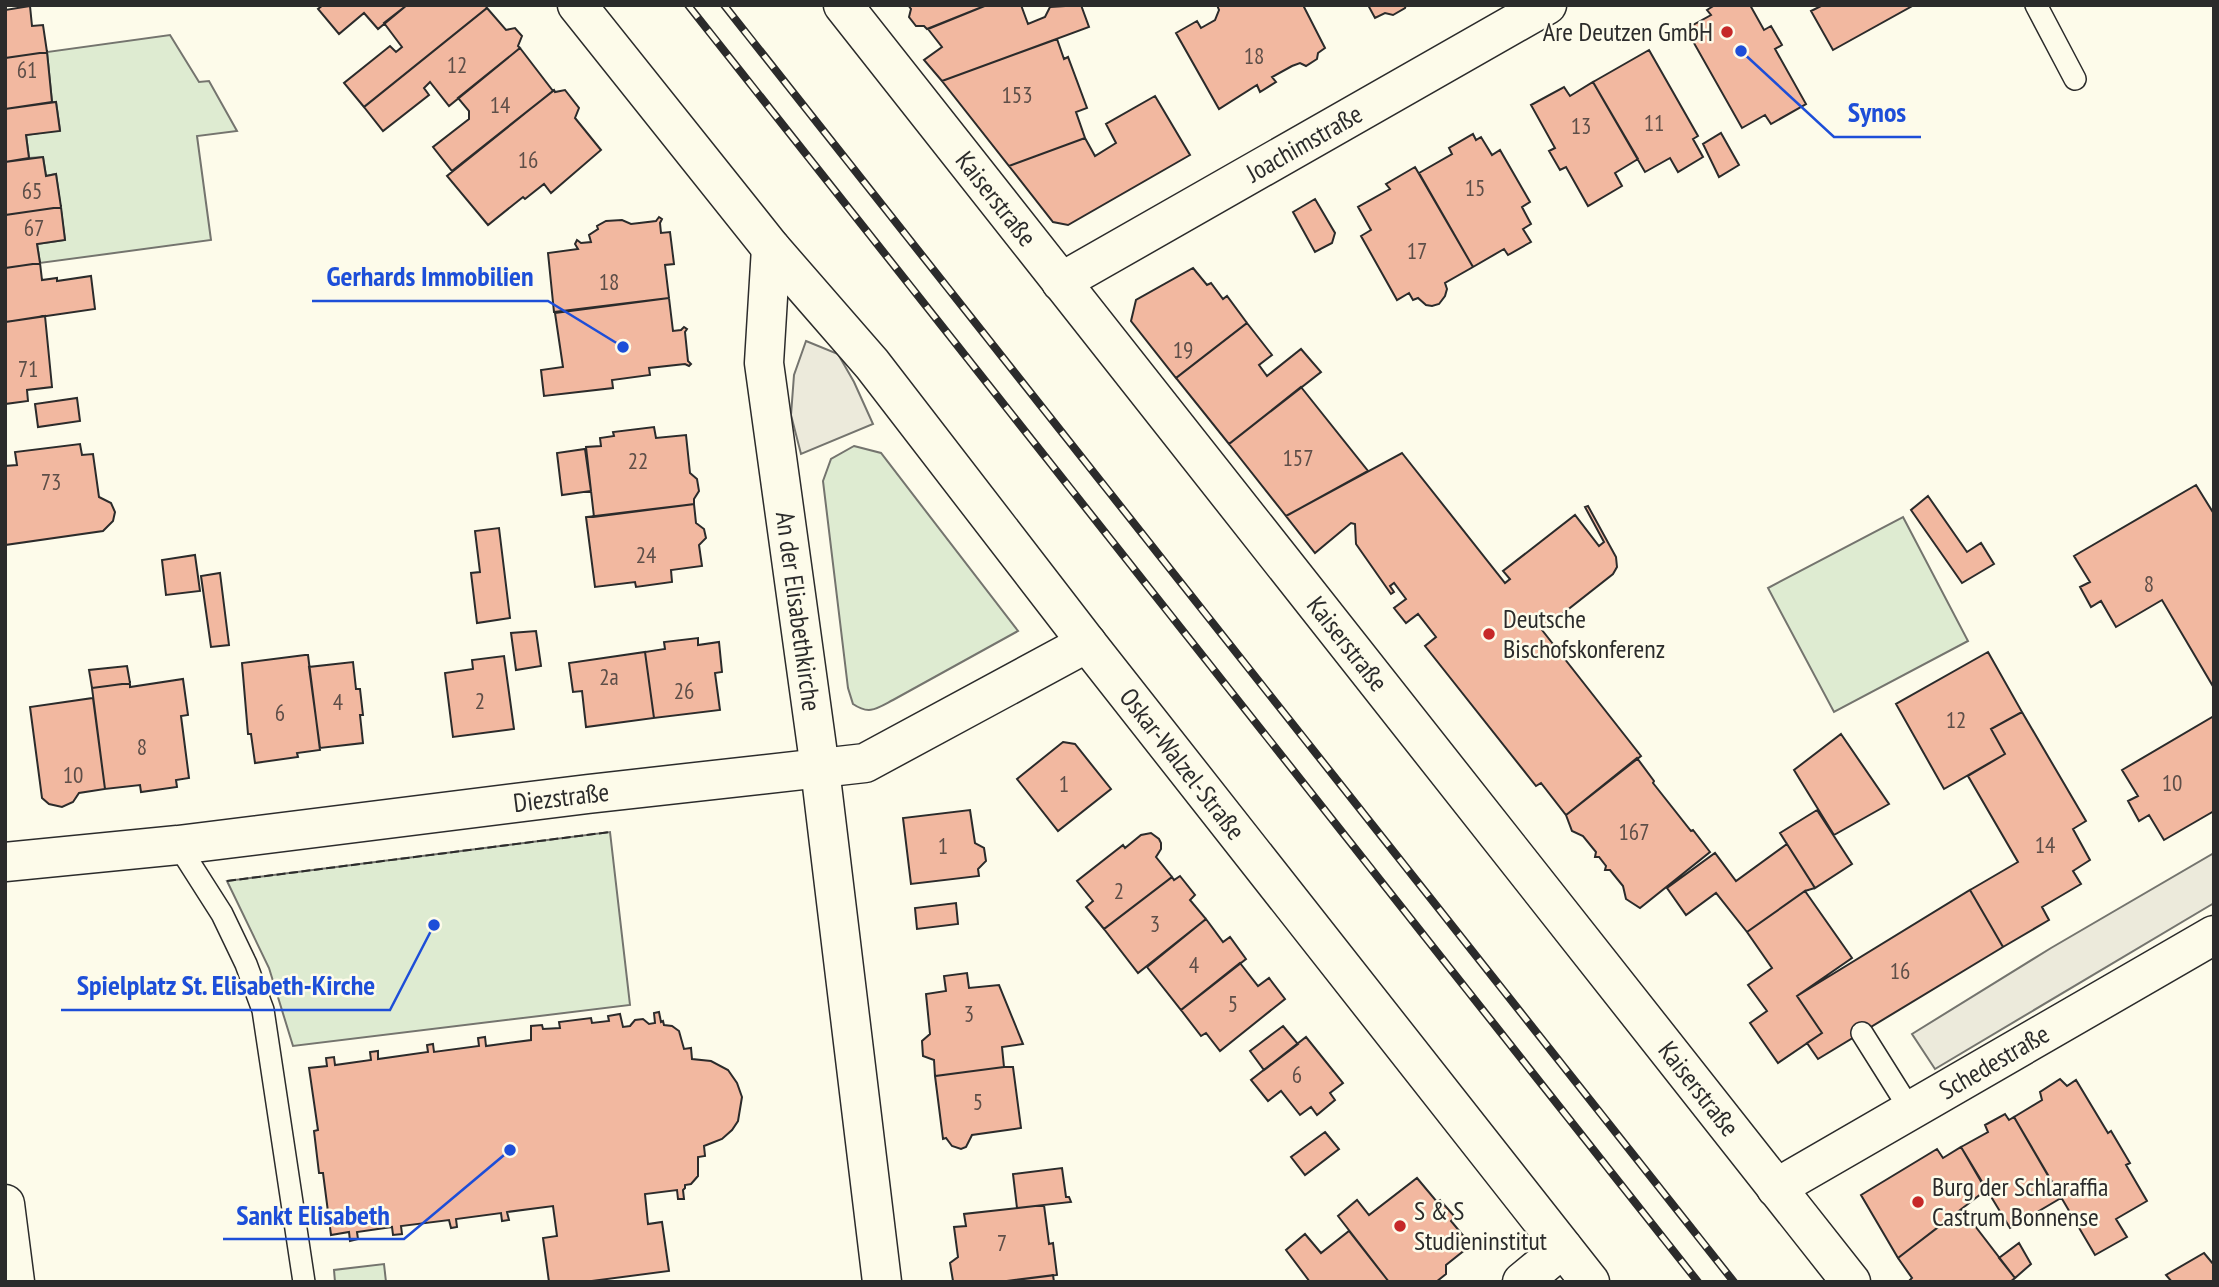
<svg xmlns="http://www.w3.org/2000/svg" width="2219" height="1287" viewBox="0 0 2219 1287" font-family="'PT Sans Narrow',sans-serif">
<rect width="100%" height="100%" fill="#fdfbea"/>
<!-- green -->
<path fill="#deebd1" stroke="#74746e" stroke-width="2" d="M170,35L199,82L209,81L237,131L197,136L211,240L40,263L37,244L65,240L56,174L46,176L43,157L29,158L26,135L60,130L56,102H52L47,52Z
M854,446L881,453L1018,631L893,700C876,709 869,715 853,704L848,688L823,481L831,459Z
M1903,517L1968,641L1834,712L1768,588Z
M610,832L630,1005L293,1046L269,968L227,881Z
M384,1264L386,1282H335L334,1270Z"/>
<!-- parking -->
<path fill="#eceadb" stroke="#74746e" stroke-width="2" d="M806,341L838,354L854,382L873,424L801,454L791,415L794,375Z
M2214,853V903L1935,1069L1912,1034L2051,948Z"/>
<!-- building -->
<path fill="#f2b8a0" stroke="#2b2b2b" stroke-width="2" d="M323,5H407L378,29L364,13L339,34L318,9Z
M407,5H485L487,8L364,107L344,83L390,46L396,52L402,47L384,23Z
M908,5H987L927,29L924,26H916L909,17L911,9Z
M987,5H1021L1028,24L1045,17L1050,7L1081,5L1089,27L942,81L924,60L942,47L928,29Z
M1217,5H1303L1325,48L1318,53L1317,59L1306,66L1300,63L1292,66L1272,77L1276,82L1260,92L1257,85L1219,109L1176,33L1197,21L1201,28L1215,20L1219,10Z
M1368,5H1406L1405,8L1393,15L1385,13L1375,18Z
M1715,5H1750L1764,30L1771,26L1782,45L1775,49L1806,104L1771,124L1765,115L1742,128L1686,29L1711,15L1707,10Z
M1823,5H1914L1833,50L1811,11Z
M30,6L32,26L43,25L47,52L5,58V10Z
M487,8L506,30L515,28L522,36L518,46L520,48L449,106L430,82L424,88L429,95L383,131L364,107Z
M1057,39L1064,59L1068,57L1087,108L1076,112L1085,138L1009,166L942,81Z
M520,48L553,91L452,171L433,147L469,119V111L458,98Z
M1649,50L1698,136L1693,139L1703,157L1678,172L1670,158L1645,172L1593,82Z
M47,52L52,102L5,109V58Z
M1593,82L1638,159L1615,173L1622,186L1588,206L1566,167L1560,170L1549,151L1555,148L1531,105L1564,87L1570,96Z
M554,90L555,92L565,90L579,108L575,118L601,150L551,193L544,184L525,199L523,197L488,225L447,176Z
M1155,96L1190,155L1068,225L1053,222L1009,166L1085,138L1095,156L1116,143L1106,124Z
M56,102L60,131L26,135L29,158L5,162V109Z
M1721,133L1739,165L1719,177L1703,144Z
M1473,134L1476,140L1481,137L1492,155L1500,150L1530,202L1522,207L1531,224L1523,229L1531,242L1508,255L1504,249L1473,267L1419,173L1452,154L1449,148Z
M43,157L46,176L56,174L61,207L5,215V162Z
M1415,167L1473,267L1445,283L1447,289L1445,296L1439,304L1432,306L1426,305L1418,298L1413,300L1409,293L1397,300L1361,236L1371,230L1358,207L1390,189L1386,184Z
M1315,199L1335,233L1332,243L1315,252L1293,212Z
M61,207L65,240L37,244L40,263L5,268V215Z
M659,217L662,219L660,223L661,233L670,232L674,264L665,265L669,298L554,312L548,253L578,249L575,244L577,240L581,243L591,242L589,235L598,229L597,226L606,221L622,220L631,224L656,221Z
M40,263L42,280L57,278V281L91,276L95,309L5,322V268Z
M1193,268L1207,285L1211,283L1223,299L1227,296L1247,323L1176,378L1131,321L1136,300Z
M669,298L673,331L681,330L684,327L687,329L685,332L688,361L691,364L689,366L685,364L649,368L650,375L612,380L613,388L544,396L541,370L563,367L555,313Z
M45,316L52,387L27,390L28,401L5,404V322Z
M1247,323L1272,355L1259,365L1267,376L1301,349L1321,372L1229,444L1176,378Z
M1301,387L1368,471L1286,516L1229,444Z
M77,398L80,421L38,427L35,404Z
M654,427L656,438L686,435L690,473L697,479L699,491L694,499V504L594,517L586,447L601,446L600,438L614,436L613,432Z
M80,444L82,455L93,454L99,497L111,503L115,512L113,521L103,531L5,545V466L17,465L15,452Z
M585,449L591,491L562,495L557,453Z
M1402,453L1505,583L1510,579L1503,571L1575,515L1599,546L1604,542L1585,507L1588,506L1616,557L1617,567L1613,574L1542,630L1641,756L1566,815L1541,783L1536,786L1425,646L1436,637L1418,614L1406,623L1394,608L1406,599L1394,583L1390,586L1394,592L1391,594L1356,544L1355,524L1351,523L1315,553L1286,516Z
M2196,485L2214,514V688L2162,600L2116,627L2101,601L2091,607L2080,587L2090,582L2074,556Z
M1928,496L1967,552L1981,543L1994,564L1962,583L1911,510Z
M694,504L696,523L704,529L706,538L699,545L702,566L671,570L672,582L636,587L635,582L595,587L586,517Z
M499,528L510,618L477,623L471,573L480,572L475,531Z
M195,555L200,591L166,595L162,560Z
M220,573L229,645L211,647L201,576Z
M536,631L541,666L516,670L511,633Z
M698,638V645L719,642L722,672L715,673L720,710L654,718L645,652L665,649L664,642Z
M645,652L654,718L586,727L582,691L573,692L569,663Z
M1988,652L2022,712L1991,729L2005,754L1944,789L1896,704Z
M305,655H308L320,750L297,753L298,757L255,763L251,734H248L242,663Z
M504,656L514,729L453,737L445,673L473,669L472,660Z
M353,662L356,689H360L363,715H360L363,743L320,748L309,667Z
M127,666L130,683L92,688L89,670Z
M183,679L188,715L181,716L189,778L176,780L177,787L141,792L140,785L105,789L92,688L130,683V687Z
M93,698L105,789L79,793L73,802L62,807L49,804L42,798L30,707Z
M2022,712L2086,821L2073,829L2090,860L2073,871L2081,884L2042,907L2049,920L2003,947L1970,890L2018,862L1968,776L2005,754L1991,729Z
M2214,716V811L2164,840L2149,815L2139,821L2128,801L2138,796L2122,770Z
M1841,734L1889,804L1834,835L1794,770Z
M1063,742L1075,744L1111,789L1058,831L1017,779Z
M1637,758L1654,781L1653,783L1691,831L1693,830L1710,852L1640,908L1626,899L1623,886L1610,870H1605L1606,866L1599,857H1595L1596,852L1583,836L1572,831L1566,815Z
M970,810L975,843L984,848L986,861L978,869L979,876L911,884L903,818Z
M1817,810L1852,864L1815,888L1780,833Z
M1151,833L1159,839L1161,843V849L1156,857L1172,877L1104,929L1086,907L1093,901L1077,881L1123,845L1125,848L1141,835Z
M1787,844L1815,888L1805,891L1747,932L1716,893L1686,915L1667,888L1715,853L1736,881Z
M1180,876L1195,895L1190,900L1206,919L1138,973L1104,929L1172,877L1174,880Z
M1970,890L2003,947L1818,1059L1807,1043L1822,1033L1797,996Z
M1805,891L1852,958L1797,996L1822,1033L1778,1063L1750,1023L1767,1011L1748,985L1772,968L1747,932Z
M956,903L958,924L917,929L915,908Z
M1206,919L1223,942L1230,937L1246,959L1181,1010L1147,967Z
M1240,963L1258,986L1269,978L1285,999L1220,1051L1206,1033L1201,1036L1181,1010Z
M967,973L969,988L999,985L1023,1044L1002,1047L1004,1067L935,1076L934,1060L923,1056L922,1041L930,1034L926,994L946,991L944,976Z
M659,1012L661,1022L663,1021L664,1025L672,1026L679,1031L684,1049L691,1048L692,1059L711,1061L728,1070L737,1083L742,1097L738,1121L732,1130L722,1139L704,1146L705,1156L698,1157V1176L691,1184L685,1185V1188L683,1190L684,1199H678L677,1190L645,1194L648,1224L662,1222L669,1271L584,1282H549L543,1238L557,1236L553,1206L507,1212L509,1220L502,1221L501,1213L456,1219L457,1227L451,1228L449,1220L401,1226L402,1234L393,1235L392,1227L357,1232L358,1239L350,1241L349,1232L331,1235L323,1173H319L314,1131L318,1130L309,1068L327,1066L326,1058L334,1057L335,1065L371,1060L370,1052L378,1051V1059L428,1052L427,1045L433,1044L434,1052L479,1046L478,1038L485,1037L486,1046L531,1040V1026L542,1025L543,1029L560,1028L559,1022L591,1018L592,1023L609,1021L608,1016L620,1014L623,1027L630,1026L635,1020L643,1019L649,1024L655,1023L654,1013Z
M1283,1026L1298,1044L1264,1070L1250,1051Z
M1306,1037L1343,1083L1330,1093L1335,1100L1317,1115L1311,1107L1300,1115L1281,1091L1268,1101L1251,1080Z
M1004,1067H1013L1021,1128L972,1135L966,1147L961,1149L952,1146L946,1138L943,1139L935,1076Z
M2060,1079L2067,1086L2076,1080L2108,1133L2111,1131L2130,1163L2126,1165L2147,1201L2116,1219L2127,1237L2095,1255L2014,1117L2042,1100L2040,1092Z
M2005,1114L2009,1120L2014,1117L2061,1198L2010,1228L1961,1147L1988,1132L1985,1125Z
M1325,1132L1339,1149L1305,1175L1291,1157Z
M1961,1147L1986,1190L1898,1258L1861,1195L1937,1149L1943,1158Z
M1062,1168L1066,1197H1069L1071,1202L1017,1208L1013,1174Z
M1417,1178L1437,1202L1440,1200L1455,1217L1451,1221L1471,1245L1446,1265V1274L1436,1282H1389L1338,1216L1357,1200L1369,1215Z
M1044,1205L1049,1244L1053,1243L1057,1275L999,1282L953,1281L950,1263L958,1257L954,1227L966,1226L964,1214Z
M1962,1209L2015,1278L2010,1282H1908L1912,1278L1898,1258Z
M1349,1231L1389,1282H1310L1286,1250L1305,1234L1321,1253Z
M2019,1243L2031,1264L2015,1278L1999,1258Z
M2204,1253L2214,1265V1282H2172L2166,1275Z
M1053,1275L1054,1282H999Z"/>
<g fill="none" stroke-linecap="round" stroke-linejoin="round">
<defs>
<path id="lane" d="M2036,5L2075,79
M178,845L222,914L246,964L263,1010L304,1282
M1862,1033L1911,1111"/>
<g id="street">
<path id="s1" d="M577,5L771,248L872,364L1087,643L1590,1282"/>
<path id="s2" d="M843,5L1851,1282"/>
<path id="s3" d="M771,248L764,363L820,769L882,1282"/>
<path id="s4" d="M1061,282L1547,5"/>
<path id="s5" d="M5,862L178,845L588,794L865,763L1087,643"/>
<path id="s6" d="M1776,1188L2214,935"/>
<path d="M5,1204L15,1282"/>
<path d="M1522,1282L1563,1248"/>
</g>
</defs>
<!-- lane casing -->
<use href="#lane" stroke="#2b2b2b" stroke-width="24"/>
<!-- street casing -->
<use href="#street" stroke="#2b2b2b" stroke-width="41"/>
<!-- lane -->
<use href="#lane" stroke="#fdfbea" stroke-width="21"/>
<!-- street -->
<use href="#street" stroke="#fdfbea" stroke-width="38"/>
<defs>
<path id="rail" d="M688,5L1698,1282
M724,5L1734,1282"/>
</defs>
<!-- rail casing -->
<use href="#rail" stroke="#2b2b2b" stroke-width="8"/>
<!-- rail -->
<use href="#rail" stroke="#fdfbea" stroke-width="5" stroke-dasharray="16" stroke-linecap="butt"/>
<!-- fence -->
<path stroke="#2b2b2b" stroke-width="2" stroke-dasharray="9 3.5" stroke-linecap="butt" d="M227,881L610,832"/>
</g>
<!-- markers -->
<g fill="#c62828" stroke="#fdfbea" stroke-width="2.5">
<circle cx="1727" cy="32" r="7"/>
<circle cx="1489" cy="634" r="7"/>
<circle cx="1918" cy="1202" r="7"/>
<circle cx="1400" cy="1226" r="7"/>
</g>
<g text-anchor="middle" stroke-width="5" stroke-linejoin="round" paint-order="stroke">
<!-- number labels -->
<g font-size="23" fill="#5d4e48">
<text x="1254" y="64">18</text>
<text x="457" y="73">12</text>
<text x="27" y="78">61</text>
<text x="1017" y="103">153</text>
<text x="500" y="113">14</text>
<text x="1654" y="131">11</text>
<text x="1581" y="134">13</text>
<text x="528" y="168">16</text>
<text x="1475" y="196">15</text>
<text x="32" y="199">65</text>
<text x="34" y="236">67</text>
<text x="1417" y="259">17</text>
<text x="609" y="290">18</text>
<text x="1183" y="358">19</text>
<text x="28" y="377">71</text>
<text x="1298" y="466">157</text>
<text x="638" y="469">22</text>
<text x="51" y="490">73</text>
<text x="646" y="563">24</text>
<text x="2149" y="592">8</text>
<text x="609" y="685">2a</text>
<text x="684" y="699">26</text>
<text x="480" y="709">2</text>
<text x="338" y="710">4</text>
<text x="280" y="721">6</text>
<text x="1956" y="728">12</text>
<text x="142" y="755">8</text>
<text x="73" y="783">10</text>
<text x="2172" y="791">10</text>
<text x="1064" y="792">1</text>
<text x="1634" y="840">167</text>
<text x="2045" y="853">14</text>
<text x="943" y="854">1</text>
<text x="1119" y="899">2</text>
<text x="1155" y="932">3</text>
<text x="1194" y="973">4</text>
<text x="1900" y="979">16</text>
<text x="1233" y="1012">5</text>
<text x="969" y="1022">3</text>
<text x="1297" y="1083">6</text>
<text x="978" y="1110">5</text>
<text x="1002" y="1251">7</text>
</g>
<!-- poi labels -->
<g font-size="26" fill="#2b2b2b" stroke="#fdfbea" text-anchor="start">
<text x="1713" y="41" text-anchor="end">Are Deutzen GmbH</text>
<text x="1503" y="628">Deutsche<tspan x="1503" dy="30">Bischofskonferenz</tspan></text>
<text x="1932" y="1196">Burg der Schlaraffia<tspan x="1932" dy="30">Castrum Bonnense</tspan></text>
<text x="1414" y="1220">S &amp; S<tspan x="1414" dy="30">Studieninstitut</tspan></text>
</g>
<!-- street labels -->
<g font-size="26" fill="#2b2b2b" stroke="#fdfbea">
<text dy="9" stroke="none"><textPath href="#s4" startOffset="280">Joachimstraße</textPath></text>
<text dy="9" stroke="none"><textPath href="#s2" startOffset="247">Kaiserstraße</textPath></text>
<text dy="9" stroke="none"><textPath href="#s3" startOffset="366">An der Elisabethkirche</textPath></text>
<text dy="9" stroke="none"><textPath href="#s2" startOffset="814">Kaiserstraße</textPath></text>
<text dy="9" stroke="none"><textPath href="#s1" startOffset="971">Oskar-Walzel-Straße</textPath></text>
<text dy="9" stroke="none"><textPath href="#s5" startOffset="560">Diezstraße</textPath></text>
<text dy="9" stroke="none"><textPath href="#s6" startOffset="252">Schedestraße</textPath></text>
<text dy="9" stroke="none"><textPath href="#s2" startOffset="1381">Kaiserstraße</textPath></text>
</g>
</g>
<!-- callouts -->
<path fill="none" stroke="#1d4ed8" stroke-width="2.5" d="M1741 51L1834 137H1921M623 347L548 301H312M434 925L390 1010H61M510 1150L404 1239H223"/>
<g fill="#1d4ed8" stroke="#fdfbea" stroke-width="2.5">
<circle cx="1741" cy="51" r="7"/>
<circle cx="623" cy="347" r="7"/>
<circle cx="434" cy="925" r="7"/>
<circle cx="510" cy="1150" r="7"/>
</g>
<g font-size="28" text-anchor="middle" font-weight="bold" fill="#1d4ed8" stroke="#fdfbea" stroke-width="5" stroke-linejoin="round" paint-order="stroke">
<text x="1877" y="122">Synos</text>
<text x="430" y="286">Gerhards Immobilien</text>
<text x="226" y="995">Spielplatz St. Elisabeth-Kirche</text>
<text x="313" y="1225">Sankt Elisabeth</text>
</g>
<!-- border -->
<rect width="2219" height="1287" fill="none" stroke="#2b2b2b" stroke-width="14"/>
</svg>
